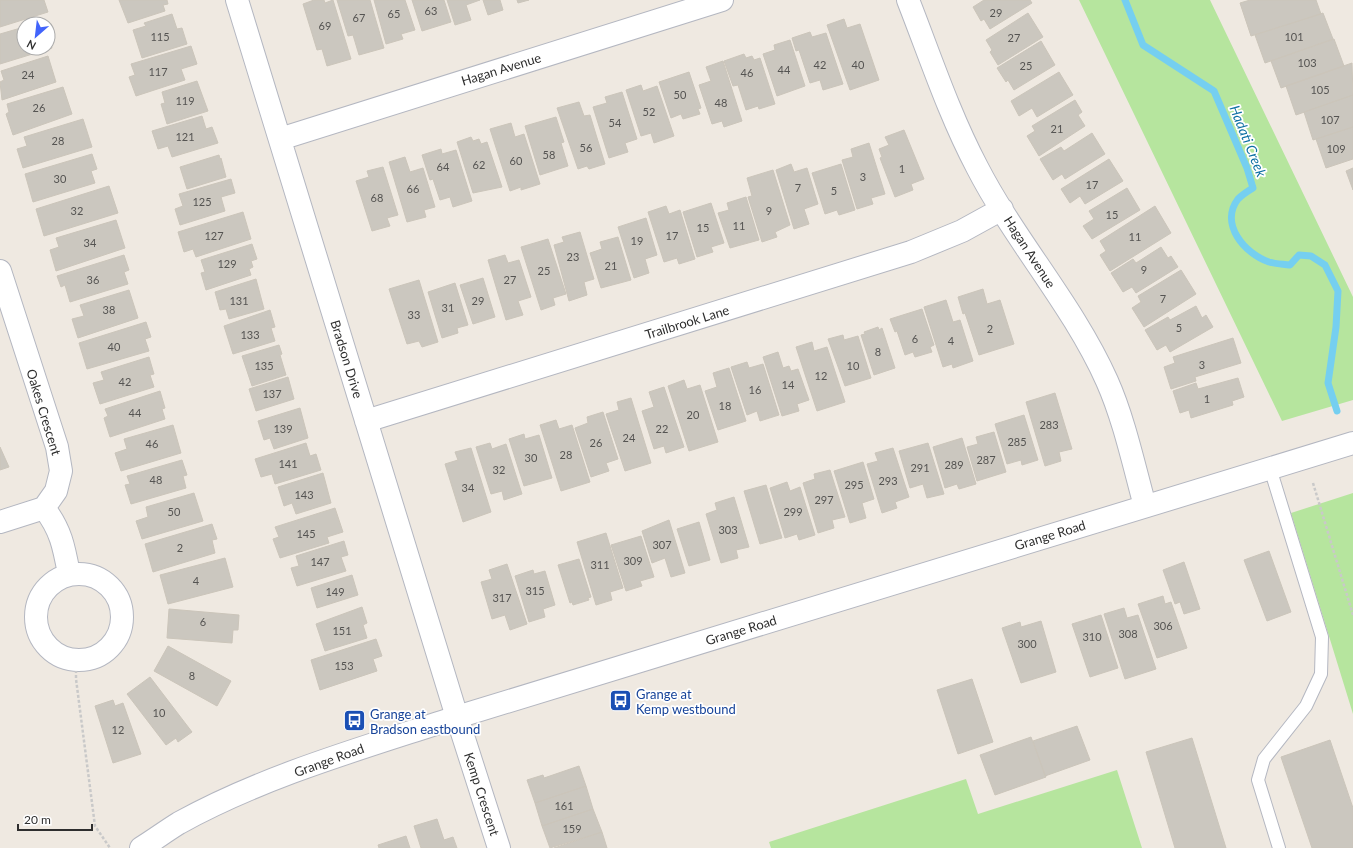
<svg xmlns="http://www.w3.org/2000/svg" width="1353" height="848" viewBox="0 0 1353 848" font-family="Lato,sans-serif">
<rect width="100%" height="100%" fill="#efe9e1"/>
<!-- green -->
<path fill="#b6e59e" d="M1079,0H1210L1353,297V400L1282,421Z
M1353,493V714L1291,513Z
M1117,770L1142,848H771L769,842L966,779L978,814Z"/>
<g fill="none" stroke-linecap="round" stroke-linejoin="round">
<!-- stream -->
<path stroke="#75cff0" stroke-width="7" d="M1125,0L1143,45L1214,91L1247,168L1253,188C1248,191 1242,195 1238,199C1219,224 1245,254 1269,262C1276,264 1283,264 1290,265L1299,255L1311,256L1325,265L1338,291L1336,327L1328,383L1337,411"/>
</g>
<!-- building -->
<path fill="#cbc7bf" stroke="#cbc5ba" d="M0,0H44L48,12L0,27Z
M119,0H167L168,4L163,5L165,11L128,23Z
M314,0H324L325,3L333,0L351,59L327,66L322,49L317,50L303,4Z
M337,0H370L384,48L359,55L353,35L348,36Z
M374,0H405L415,30L401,34L403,39L386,44Z
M412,0H444L451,22L422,31Z
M447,0H480L466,5L471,20L455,25Z
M483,0H500L503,10L488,15Z
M517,0H529L518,3Z
M984,0H1030L1032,3L990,29L984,19L981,21L973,7Z
M1250,0H1316L1321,14L1251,36L1240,3Z
M1028,13L1043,37L998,65L990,52L992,50L986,40Z
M1323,13L1333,39L1265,63L1255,35Z
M172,14L177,29L182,28L187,44L142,58L133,30L146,26L144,23Z
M844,19L847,28L860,24L879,80L850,90L827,25Z
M44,21L45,24H33Z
M24,27V48H48V34L52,48L0,64V34Z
M810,32L812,37L826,33L843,84L823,90L820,80L810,83L799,50L796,51L792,38Z
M1334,39L1344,66L1281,88L1271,61Z
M790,40L805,86L777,96L763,54L775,50L774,45Z
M1041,41L1055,65L1014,90L1008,80L1006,82L997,68Z
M191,46L197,64L181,69L185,80L136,96L129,77L135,75L131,64Z
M744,54L746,58L752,56L754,60L760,58L775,104L759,109L758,106L746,110L738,85L733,86L724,61Z
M48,56L56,82L2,100L0,82L4,80L1,71Z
M723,61L742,121L724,127L722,121L712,124L699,85L711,81L706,67Z
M1352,63L1353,95L1296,115L1286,86Z
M689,72L701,108L698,109L700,114L683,119L681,114L671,118L659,82Z
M1059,72L1073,95L1037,117L1032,108L1019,116L1011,101Z
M197,81L208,111L167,124L161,104L165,103L162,92Z
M641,85L643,91L657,86L674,136L654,143L651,133L641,136L626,90Z
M63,87L72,114L13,135L6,114L9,112L7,104Z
M622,92L637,139L625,143L628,152L609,158L593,107L607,103L605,97Z
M1353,95V127L1313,140L1304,112Z
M1075,100L1082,112L1078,115L1085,126L1039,156L1027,136L1035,131L1032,126Z
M579,102L584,116L590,115L605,164L589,169L587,166L578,169L557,108Z
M202,116L206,129L212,127L218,143L172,157L168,146L158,149L152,131Z
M556,117L564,142L561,143L568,166L540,175L525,126Z
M83,119L92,147L23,168L17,149L27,146L24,137Z
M511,123L515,137L524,134L540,184L521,190V187L510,191L490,129Z
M1353,127V159L1326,168L1316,139Z
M904,130L924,179L911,184L913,190L895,197L880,158L882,157L879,149L889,145L885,137Z
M1092,133L1105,154L1065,179L1062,174L1053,180L1040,159L1061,147L1064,151Z
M471,137L473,141L479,139L481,144L487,142L502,187L473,193L457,142Z
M869,143L885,194L871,198L873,204L857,209L842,160L853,157L851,149Z
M441,149L442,154L456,150L472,201L453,207L450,197L440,200L433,179L430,180L422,155Z
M92,154L97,169L91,171L95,183L33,202L25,174Z
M219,155L220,159L221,158L226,177L187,189L180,167Z
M405,157L410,172L423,168L435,207L424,210L426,217L407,222L389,162Z
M1109,159L1123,181L1085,204L1080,196L1070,203L1061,189Z
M791,164L794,172L807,168L818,204L804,209L809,224L794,229L776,170Z
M841,164L855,210L839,215L837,210L825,214L812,173Z
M383,167L398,215L387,218L390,226L372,231L356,181L369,177L367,171Z
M1353,168V190L1346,171Z
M773,170L790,225L775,232L777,237L762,242L748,197L752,196L747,178Z
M231,179L235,193L221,197L225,211L180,225L175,209L183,206L179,194Z
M109,186L118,213L44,236L36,209Z
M1127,188L1140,210L1092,239L1083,226L1094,219L1089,211Z
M746,197L759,240L730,248L718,213L729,210L727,203Z
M711,203L724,243L711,247L713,252L697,257L683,212Z
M666,206L669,214L680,210L695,259L679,264L677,258L664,262L648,212Z
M1155,206L1171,233L1110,271L1100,255L1106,251L1100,241Z
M243,212L251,239L196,257L193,249L184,252L178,232Z
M646,218L657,255L645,259L649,273L634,278L618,227Z
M116,220L125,248L56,271L50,250L59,247L56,238Z
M580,232L594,279L584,282L587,295L569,301L554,245L564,242L562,237Z
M618,237L631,280L601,288L590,253L602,249L600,242Z
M548,239L566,294L553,298L555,305L541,310L521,247Z
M252,244L257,259L251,261L253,267L249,269L251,275L206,290L201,273L205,272L201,260Z
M1161,247L1168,258L1171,256L1178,267L1136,293L1132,287L1123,292L1111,273L1133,259L1136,263Z
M124,255L129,270L124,272L128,284L70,302L65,285L61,287L57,276Z
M505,255L508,263L519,260L531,297L518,301L523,315L506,320L488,260Z
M1181,270L1196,294L1144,327L1132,308L1141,302L1138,296Z
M483,278L495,317L473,324L460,285Z
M256,279L264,309L229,319L226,309L220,310L215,292Z
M419,280L438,342L422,347L419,341L407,344L389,289Z
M455,283L468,325L457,328L458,333L442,338L428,292Z
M983,289L987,304L1000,300L1014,344L979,355L965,313L963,314L958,297Z
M129,290L138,318L78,338L72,319L84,316L80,305Z
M946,300L953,322L960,320L973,361L953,368L952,364L943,367L924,307Z
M1196,306L1202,318L1206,315L1213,327L1170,352L1166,345L1157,350L1145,330L1168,317L1170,320Z
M922,309L934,345L930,347L932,352L915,357L913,352L905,355L897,331L895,332L890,319Z
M270,310L275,327L271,328L275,341L233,354L224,326Z
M146,322L151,337L145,339L149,351L87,369L79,343Z
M878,327L879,330L882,328L895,368L874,375L861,335L865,334L864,332Z
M843,335L844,340L858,336L871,378L845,386L828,339Z
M1233,338L1241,363L1195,377L1196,381L1171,389L1164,367L1175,363L1173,357Z
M812,342L814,351L827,347L845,402L817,411L796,347Z
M279,345L282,354L280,355L286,375L252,386L242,356Z
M778,352L783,368L789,366L791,371L798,369L809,400L797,404L799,411L782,416L763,357Z
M149,357L154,374L150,375L154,387L100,404L93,383L104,380L101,372Z
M747,362L749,368L763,364L779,415L760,421L757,411L747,415L731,367Z
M729,368L746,421L718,430L705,391L717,387L713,373Z
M288,377L294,399L256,411L249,389Z
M1238,378L1244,397L1232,401L1233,405L1191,418L1189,410L1180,413L1173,391L1196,383L1198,389Z
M684,380L687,389L700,385L718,442L689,451L668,386Z
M664,387L684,447L666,453L664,446L654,449L642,411L654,407L649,392Z
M160,391L165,408L162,409L165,419L110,437L104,418L108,416L105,409Z
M1055,393L1072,449L1059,452L1061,461L1045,466L1026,402Z
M631,398L651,463L625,471L606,414L619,410L617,402Z
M300,408L308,438L274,449L270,438L264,440L258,421Z
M603,412L618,459L606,463L609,471L591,477L575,428L588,423L587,417Z
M1024,415L1038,460L1022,465L1021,460L1007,464L995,424Z
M556,420L559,429L572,425L590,482L561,491L540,425Z
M173,425L181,453L121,471L115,453L127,449L124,439Z
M994,432L1006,472L977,481L967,447L978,444L976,437Z
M524,434L525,439L539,435L552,478L524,486L509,439Z
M962,438L976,484L959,489L957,484L945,488L933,447Z
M306,443L310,456L316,454L321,470L275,484L272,474L261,477L255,459Z
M490,443L492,449L506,444L522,494L504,500L502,491L491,494L476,447Z
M928,443L944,494L927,498L923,484L910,488L899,451Z
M0,447L9,467L0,470Z
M471,448L491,512L463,522L445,464L458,460L455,452Z
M893,448L909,497L895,502L897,508L882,513L867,464L878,461L875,453Z
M182,460L187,475L183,476L186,488L131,504L125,485L130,484L127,476Z
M863,462L874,499L862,503L866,518L850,523L834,471Z
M830,470L845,517L832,520L834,528L818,533L803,483L815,479L814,474Z
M323,473L331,503L296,514L292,503L284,506L278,487Z
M787,482L790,491L800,487L815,535L799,540L797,534L785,538L770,488Z
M766,485L782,538L760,544L744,491Z
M194,493L203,521L142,539L136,521L148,517L146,507Z
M734,497L749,547L736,550L738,558L721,563L706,514L717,510L715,503Z
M335,508L343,532L327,537L329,543L280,558L273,539L279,537L275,527Z
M669,520L685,573L671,577L665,558L652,563L642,531Z
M699,522L710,560L689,566L677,529Z
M212,524L217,539L212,540L215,553L153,572L145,544Z
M606,533L623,588L610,592L612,600L596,605L577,542Z
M641,536L654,577L640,581L642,586L626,591L611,545Z
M344,541L348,555L341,557L346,571L297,586L291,568L299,566L296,556Z
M1269,551L1291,612L1267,621L1244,560Z
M225,558L233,587L168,604L160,575Z
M579,559L591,597L588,598L589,600L573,605L572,602L570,603L558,565Z
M1184,562L1200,609L1184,614L1180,602L1175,604L1163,570Z
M507,564L527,624L510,630L505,615L492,619L481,582L492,579L489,570Z
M533,570L534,574L545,571L555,605L543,609L545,617L529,622L515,576Z
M352,575L358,595L317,608L311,588Z
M1163,596L1165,604L1171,602L1187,648L1157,658L1138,604Z
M362,607L367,623L363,625L367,638L325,651L316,624Z
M1124,608L1127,618L1138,615L1156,669L1125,679L1104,614Z
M169,609L239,615L238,630H233L232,643L167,638Z
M1101,615L1118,668L1090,677L1072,624Z
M1041,621L1056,672L1021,683L1002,628L1020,622L1021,627Z
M376,639L382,656L373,659L377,671L320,690L311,660Z
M168,646L231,681L217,706L154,671Z
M150,677L192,732L178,742L176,738L166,745L127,694Z
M972,679L993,742L958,754L937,690Z
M113,700L115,706L123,703L141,754L113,763L95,706Z
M1077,726L1090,760L1045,776L1033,741Z
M1031,737L1046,777L995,795L980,755Z
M1192,738L1226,848H1175L1146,752Z
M1330,740L1353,808V848H1312L1281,757Z
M579,766L586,786L535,803L527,780L543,775L544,778Z
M586,786L593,809L542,826L535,803Z
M593,809L602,832L550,848L542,826Z
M437,819L444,840L453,837L457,848H421L414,826Z
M602,832L607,848H554Z
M406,836L410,848H379L378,845Z"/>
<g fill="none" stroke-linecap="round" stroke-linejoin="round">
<defs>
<path id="service" d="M1270,468L1322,637L1321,674L1306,706L1264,759L1258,780L1279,848"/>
<path id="minor" d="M237,0L457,717L499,848
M908,0C930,56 949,114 977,167C1015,241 1073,305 1107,381C1124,419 1134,466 1145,506
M280,139L722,0
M0,271L57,447L61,471L56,491L44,508L0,522
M366,421L911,252L962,231L1002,209
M44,508C61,530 64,547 69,574
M36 617a43 43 0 1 1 86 0a43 43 0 1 1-86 0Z"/>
<path id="secondary" d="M141,848C154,840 166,831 179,823C266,775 363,748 457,717L1353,443"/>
</defs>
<!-- service casing -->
<use href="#service" stroke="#b4b7c1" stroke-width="14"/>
<!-- minor casing -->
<use href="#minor" stroke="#b4b7c1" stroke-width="24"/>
<!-- secondary casing -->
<use href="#secondary" stroke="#b4b7c1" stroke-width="24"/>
<!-- path -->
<path stroke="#c9c9c9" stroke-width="2.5" stroke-dasharray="3 2" stroke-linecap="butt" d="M1313,483L1353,615
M76,660V679L95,826L110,848"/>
<!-- service -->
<use href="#service" stroke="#fff" stroke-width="12"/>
<!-- minor -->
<use href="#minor" stroke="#fff" stroke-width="22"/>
<!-- secondary -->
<use href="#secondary" stroke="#fff" stroke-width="22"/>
</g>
<!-- icons -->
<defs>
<symbol id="bus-square" viewBox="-11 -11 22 22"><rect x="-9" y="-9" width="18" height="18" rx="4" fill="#1a4fb4" stroke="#fff"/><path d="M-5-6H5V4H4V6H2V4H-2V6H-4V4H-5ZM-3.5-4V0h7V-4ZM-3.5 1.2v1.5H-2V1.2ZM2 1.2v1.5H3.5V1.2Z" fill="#fff"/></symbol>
</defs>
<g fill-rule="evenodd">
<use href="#bus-square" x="608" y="688" width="25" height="25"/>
<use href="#bus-square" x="342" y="708" width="25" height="25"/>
</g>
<g text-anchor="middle" stroke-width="3.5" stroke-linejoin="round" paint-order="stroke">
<!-- number labels -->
<g font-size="11" fill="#555452">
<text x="431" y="15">63</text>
<text x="996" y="17">29</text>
<text x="394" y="18">65</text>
<text x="359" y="22">67</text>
<text x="325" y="30">69</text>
<text x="160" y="41">115</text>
<text x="1294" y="41">101</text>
<text x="1014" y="42">27</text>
<text x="1307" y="67">103</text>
<text x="820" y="69">42</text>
<text x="858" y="69">40</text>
<text x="1026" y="70">25</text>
<text x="784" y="74">44</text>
<text x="158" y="76">117</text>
<text x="747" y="77">46</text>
<text x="28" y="79">24</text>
<text x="1320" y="94">105</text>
<text x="680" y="99">50</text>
<text x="185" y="105">119</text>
<text x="721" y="107">48</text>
<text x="39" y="112">26</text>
<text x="649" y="116">52</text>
<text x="1330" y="124">107</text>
<text x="615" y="127">54</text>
<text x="1057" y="133">21</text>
<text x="185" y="141">121</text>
<text x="58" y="145">28</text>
<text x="586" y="152">56</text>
<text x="1336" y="153">109</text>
<text x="549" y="159">58</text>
<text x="516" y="165">60</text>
<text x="479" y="169">62</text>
<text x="443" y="171">64</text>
<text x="902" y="173">1</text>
<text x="863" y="181">3</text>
<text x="60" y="183">30</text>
<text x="1092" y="189">17</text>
<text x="798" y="192">7</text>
<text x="413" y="193">66</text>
<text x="834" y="195">5</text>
<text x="377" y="202">68</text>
<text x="202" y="206">125</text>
<text x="77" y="215">32</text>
<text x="769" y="215">9</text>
<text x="1112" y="219">15</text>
<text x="739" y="230">11</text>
<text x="703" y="232">15</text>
<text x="214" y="240">127</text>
<text x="672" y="240">17</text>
<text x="1135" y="241">11</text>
<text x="637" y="245">19</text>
<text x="90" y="247">34</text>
<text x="573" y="261">23</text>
<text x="227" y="268">129</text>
<text x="611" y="270">21</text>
<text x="1144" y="274">9</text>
<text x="544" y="275">25</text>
<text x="93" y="284">36</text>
<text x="510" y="284">27</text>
<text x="1163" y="303">7</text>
<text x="239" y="305">131</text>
<text x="478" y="305">29</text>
<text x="448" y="312">31</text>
<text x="109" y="314">38</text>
<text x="414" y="319">33</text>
<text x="1179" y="332">5</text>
<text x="990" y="333">2</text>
<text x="250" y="339">133</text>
<text x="915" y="343">6</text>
<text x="951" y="345">4</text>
<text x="114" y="351">40</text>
<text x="878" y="356">8</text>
<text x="1202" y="369">3</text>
<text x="264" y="370">135</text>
<text x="853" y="370">10</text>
<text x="821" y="380">12</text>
<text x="125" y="386">42</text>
<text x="788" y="389">14</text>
<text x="755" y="394">16</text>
<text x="272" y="398">137</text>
<text x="1207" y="403">1</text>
<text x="725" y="410">18</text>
<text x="135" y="417">44</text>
<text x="693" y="419">20</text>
<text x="1049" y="429">283</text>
<text x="283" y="433">139</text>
<text x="662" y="433">22</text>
<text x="629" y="442">24</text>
<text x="1017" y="446">285</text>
<text x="596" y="447">26</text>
<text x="152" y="448">46</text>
<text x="566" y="459">28</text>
<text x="531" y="462">30</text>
<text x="986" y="464">287</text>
<text x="288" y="468">141</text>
<text x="954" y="469">289</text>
<text x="920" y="472">291</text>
<text x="499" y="474">32</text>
<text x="156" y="484">48</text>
<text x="888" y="485">293</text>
<text x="854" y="489">295</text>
<text x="468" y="492">34</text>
<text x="304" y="499">143</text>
<text x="824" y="504">297</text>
<text x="174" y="516">50</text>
<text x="793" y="516">299</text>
<text x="728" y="534">303</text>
<text x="306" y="538">145</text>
<text x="662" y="549">307</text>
<text x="180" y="552">2</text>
<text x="633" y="565">309</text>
<text x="320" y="566">147</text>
<text x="600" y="569">311</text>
<text x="196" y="585">4</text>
<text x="535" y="595">315</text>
<text x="335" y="596">149</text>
<text x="502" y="602">317</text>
<text x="203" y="626">6</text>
<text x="1163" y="630">306</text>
<text x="342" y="635">151</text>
<text x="1128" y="638">308</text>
<text x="1092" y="641">310</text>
<text x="1027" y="648">300</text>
<text x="344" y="670">153</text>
<text x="192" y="680">8</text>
<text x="159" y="717">10</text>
<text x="118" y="734">12</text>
<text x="564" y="810">161</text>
<text x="572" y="833">159</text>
</g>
<!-- street labels -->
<g font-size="13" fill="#2e2e2e" stroke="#fff">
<text transform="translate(501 69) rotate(-17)" y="5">Hagan Avenue</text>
<text transform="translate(1030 252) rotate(57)" y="5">Hagan Avenue</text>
<text transform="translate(687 322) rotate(-17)" y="5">Trailbrook Lane</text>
<text transform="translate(347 359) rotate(73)" y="5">Bradson Drive</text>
<text transform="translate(44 412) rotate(73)" y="5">Oakes Crescent</text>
<text transform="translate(1050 535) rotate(-17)" y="5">Grange Road</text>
<text transform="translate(741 630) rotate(-17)" y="5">Grange Road</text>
<text transform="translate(329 760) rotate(-20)" y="5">Grange Road</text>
<text transform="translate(482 794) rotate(72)" y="5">Kemp Crescent</text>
</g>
<!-- transit labels -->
<g font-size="13" fill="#164399" stroke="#fff" text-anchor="start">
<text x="636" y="699">Grange at<tspan x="636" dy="15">Kemp westbound</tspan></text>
<text x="370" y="719">Grange at<tspan x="370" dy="15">Bradson eastbound</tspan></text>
</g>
<!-- water labels -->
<g font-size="14" font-style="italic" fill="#0d6fa3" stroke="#fff">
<text transform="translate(1248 141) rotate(68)" y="5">Hadati Creek</text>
</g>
</g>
<!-- north arrow -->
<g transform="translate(36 36) rotate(208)"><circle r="19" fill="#ffffff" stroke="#ababab"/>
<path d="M0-3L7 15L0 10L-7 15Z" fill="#4264fb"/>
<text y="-6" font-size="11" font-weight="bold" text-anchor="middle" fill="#2e2e2e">N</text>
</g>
<!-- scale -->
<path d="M18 824v6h74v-6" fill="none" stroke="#2e2e2e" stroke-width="2"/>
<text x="24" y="824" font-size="12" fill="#2e2e2e" stroke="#ffffff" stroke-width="3" paint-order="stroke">20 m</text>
</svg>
